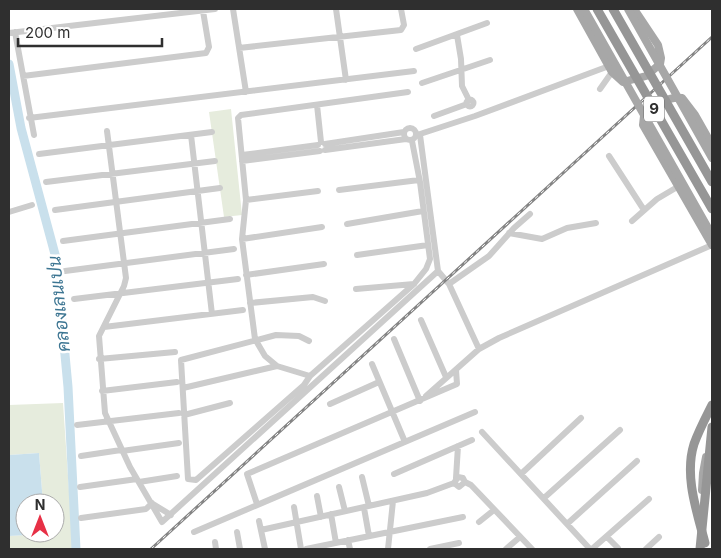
<svg xmlns="http://www.w3.org/2000/svg" width="721" height="558" viewBox="0 0 721 558" font-family="Inter,Sarabun,sans-serif">
<rect width="100%" height="100%" fill="#fff"/>
<!-- green -->
<path fill="#e6ecdd" d="M231,109L242,215L224,217L209,112Z
M63,403L73,549H9V536L55,533V503H43L39,453L9,455V405Z"/>
<!-- water -->
<path fill="#c9e0ec" d="M39,453L43,503H25V533L46,534L9,536V455Z"/>
<g fill="none" stroke-linecap="round" stroke-linejoin="round">
<!-- river -->
<path stroke="#c9e0ec" stroke-width="9" d="M9,64L21,128L56,258L68,387L76,549"/>
<!-- minor -->
<path stroke="#ccc" stroke-width="6" d="M233,9L246,92
M336,9L346,80
M15,32L34,135
M9,33L215,9
M457,35L461,59L462,86L469,100
M239,48L401,30L404,25L401,9
M416,49L487,23
M23,76L206,53L209,47L203,11
M422,83L490,60
M600,89L612,72
M466.5 103a3.5 3.5 0 1 1 7 0a3.5 3.5 0 1 1-7 0Z
M317,105L321,142
M434,116L467,104
M29,118L414,71
M404 134a6 6 0 1 1 12 0a6 6 0 1 1-12 0Z
M107,131L126,278L124,286L99,336L105,413L130,467L162,522L438,271L420,135
M191,135L212,314
M417,135L475,116L609,66
M325,144L404,132
M325,150L406,139
M39,154L212,132
M242,155L318,145
M609,156L644,210
M242,161L320,151
M46,182L215,161
M339,190L419,180
M246,200L318,191
M55,210L220,188
M9,212L32,205
M632,221L657,199L679,186
M347,224L423,211
M509,233L542,239L567,228L596,223
M242,239L322,227
M63,241L230,219
M357,255L428,245
M65,271L234,249
M438,271L449,284L479,349L499,338L712,245
M246,275L324,264
M449,284L489,256L514,228L530,214
M356,289L414,284
M74,299L238,279
M250,303L313,297L325,301
M421,320L446,377
M104,327L243,310
M394,339L420,401
M309,341L299,336L276,335L181,360L188,479L196,480L304,385L310,376L414,284L426,269L430,259L420,182L412,141
M99,359L175,352
M372,364L405,442
M310,376L277,366L265,356L255,339L242,239L246,200L238,118L241,115L408,92
M183,388L277,366
M102,391L177,382
M426,396L479,349
M330,404L379,382
M184,415L230,403
M77,425L179,413
M482,432L590,549
M122,451L179,443
M81,456L121,450
M394,474L472,440
M521,474L581,418
M362,477L369,506
M456,478L458,446
M139,482L177,476
M465,482L471,485L532,549
M80,487L137,479
M339,487L345,511
M317,496L321,517
M544,498L620,430
M153,504L171,515
M257,504L247,474L457,384L456,370
M294,507L301,549
M364,508L369,536
M331,514L336,543
M81,518L146,509L152,503
M259,521L265,549
M479,522L494,510
M567,524L637,461
M261,530L427,493L454,483L458,477L463,478L465,482L459,487L454,483
M194,532L475,412
M237,532L240,549
M607,537L618,548
M348,540L350,549
M215,542L216,549
M306,549L463,517
M388,549L393,501
M430,549L459,543
M506,549L520,537
M592,549L649,499
M646,549L659,537"/>
<!-- major -->
<path stroke="#a7a7a7" stroke-width="8" d="M577,9L612,72L623,82L646,76L660,64L661,58L658,45L634,9
M712,145L695,115L682,98C667,96 655,106 644,116L643,125L712,245
M702,490L703,473L706,457"/>
<!-- highway -->
<path stroke="#969696" stroke-width="9" d="M705,543C697,512 684,476 694,444C699,430 706,417 712,405"/>
<defs>
<path id="rail" d="M151,549L712,37"/>
</defs>
<!-- rail casing -->
<use href="#rail" stroke="#848484" stroke-width="3"/>
<!-- rail -->
<use href="#rail" stroke="#fff" stroke-width="1" stroke-dasharray="4" stroke-linecap="butt"/>
<!-- major-bridge -->
<path stroke="#a7a7a7" stroke-width="8" d="M584,9L712,235
M628,9L712,158"/>
<!-- highway-bridge -->
<path stroke="#969696" stroke-width="9" d="M597,9L712,209
M613,9L712,182
M700,549L712,427"/>
</g>
<g text-anchor="middle" stroke-width="5" stroke-linejoin="round" paint-order="stroke">
<!-- shield labels -->
<rect fill="#fff" stroke="#6d6d6d" stroke-width="1" x="644" y="96.5" width="20" height="25" rx="4"/>
<g font-size="15" font-weight="bold" fill="#2f2f2f">
<text x="654" y="114">9</text>
</g>
<!-- water labels -->
<g font-size="18" font-style="italic" fill="#3c7592" stroke="#fff">
<text transform="translate(59 304) rotate(-96)" y="6">คลองเลนเปน</text>
</g>
</g>
<!-- border -->
<rect width="721" height="558" fill="none" stroke="#2f2f2f" stroke-width="20"/>
<!-- north arrow -->
<g transform="translate(40 518)"><circle r="24" fill="#ffffff" stroke="#acacac"/>
<path d="M0-4L9 19L0 12L-9 19Z" fill="#e73046"/>
<text y="-8" font-size="14" font-weight="bold" text-anchor="middle" fill="#2f2f2f">N</text>
</g>
<!-- scale -->
<path d="M18 38v8h144v-8" fill="none" stroke="#2f2f2f" stroke-width="2.5"/>
<text x="25" y="38" font-size="15" fill="#2f2f2f" stroke="#ffffff" stroke-width="4" paint-order="stroke">200 m</text>
</svg>
